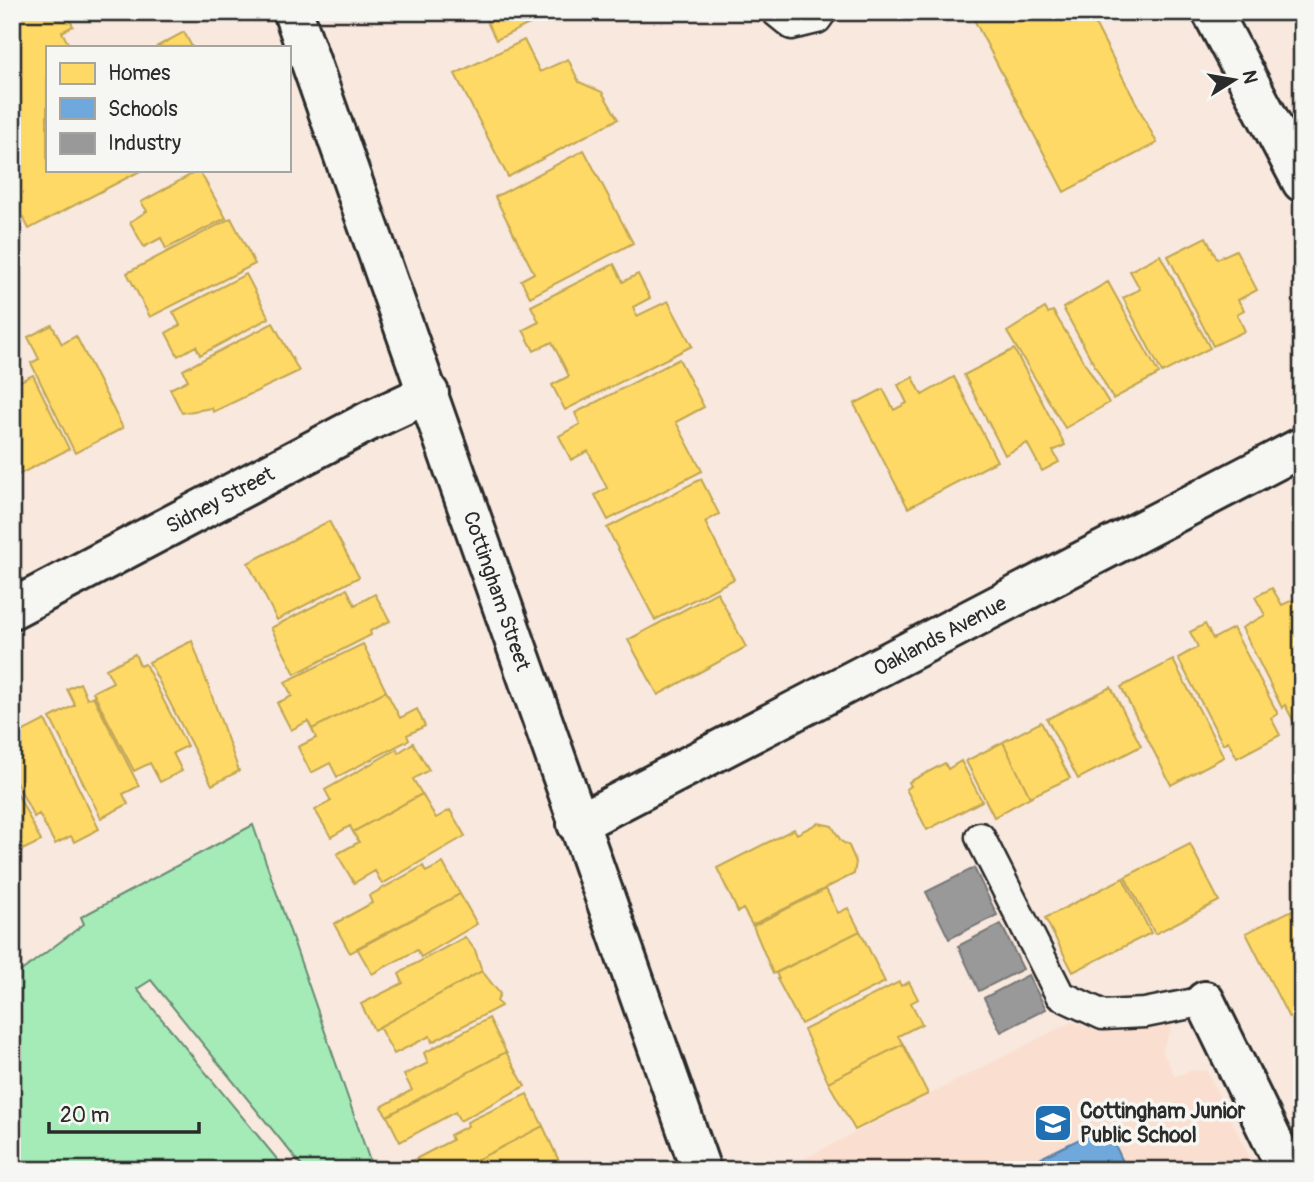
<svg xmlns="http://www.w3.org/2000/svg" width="1314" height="1182" viewBox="0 0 1314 1182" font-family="Pangolin,sans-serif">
<rect width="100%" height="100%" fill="#f8e8de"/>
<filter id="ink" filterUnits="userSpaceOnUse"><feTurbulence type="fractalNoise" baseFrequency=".0143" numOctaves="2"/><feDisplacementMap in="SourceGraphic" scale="14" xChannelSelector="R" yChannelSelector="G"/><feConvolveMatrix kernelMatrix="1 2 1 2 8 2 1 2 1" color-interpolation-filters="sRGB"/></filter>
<g filter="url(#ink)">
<!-- built -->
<path fill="#fadfd0" d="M1071,1022L1100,1031L1173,1024L1162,1051L1175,1076L1194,1070L1207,1071L1256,1170H782Z"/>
<!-- green -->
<path fill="#a5ebb8" stroke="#688b72" stroke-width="2" d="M253,825L373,1170H305L151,980L137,989L286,1170H12V978L84,924L81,917Z"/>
<!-- homes -->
<path fill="#ffd966" stroke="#bfa554" stroke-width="2" d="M12,12H66L73,26L62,32L70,47H47V170H142L29,229L23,217L12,222Z
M482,12H554L496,40Z
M970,12H1089L1157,143L1064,192Z
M184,32L192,47H156Z
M524,40L540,72L568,59L579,82L602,92L618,119L508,177L455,74Z
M584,150L633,243L530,297L521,280L534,273L495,197Z
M199,170L226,218L166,249L161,238L144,247L130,222L147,211L141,202Z
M231,218L255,264L150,317L127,273Z
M1206,237L1217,259L1236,250L1257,290L1238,300L1244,310L1237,314L1245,331L1213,346L1168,256Z
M1160,255L1210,348L1162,373L1123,298L1140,289L1130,271Z
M614,264L623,282L638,274L650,298L633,307L637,316L668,301L692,346L565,410L552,385L569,376L552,342L534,351L523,330L539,322L531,306Z
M246,274L269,318L200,355L196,346L178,356L166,333L180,325L173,312Z
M1108,282L1159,374L1113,399L1063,308Z
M1045,308L1048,313L1053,311L1109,403L1065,428L1007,332Z
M273,323L299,371L213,412L212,408L182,413L170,389L188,380L183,370Z
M52,325L62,344L76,336L123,428L75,453L31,363L39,359L28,337Z
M1014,349L1065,445L1053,451L1059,462L1042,471L1027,443L1005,455L964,375Z
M679,359L704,407L676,422L702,471L608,520L595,495L607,488L588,451L571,460L559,436L580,424L575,413Z
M33,375L69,449L22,473L12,453V385Z
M913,377L922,395L954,377L997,461L908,508L854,404L883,389L894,410L907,403L898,385Z
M12,453L22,473L12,478Z
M701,479L719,514L705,522L734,579L655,620L607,528Z
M329,521L359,577L277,620L248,563Z
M1302,583V605L1293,587Z
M1272,588L1282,605L1295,599L1302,612V737L1285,705L1282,708L1242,628L1265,615L1255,597Z
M347,589L355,605L375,594L390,621L370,631L371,635L295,674L271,628Z
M717,592L746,647L658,695L628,640Z
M1205,624L1213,639L1233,628L1278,714L1271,718L1280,735L1237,758L1228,741L1223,744L1178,658L1198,647L1190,632Z
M192,641L239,771L212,785L149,662Z
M363,644L386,691L312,729L308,721L291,730L277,703L292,696L285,682Z
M135,654L140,666L145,664L187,746L173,753L182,771L160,782L150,763L134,771L93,692L113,682L106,669Z
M1173,660L1224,757L1171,785L1121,687Z
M80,683L87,699L93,696L139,786L123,794L128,804L101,818L50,718L75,705L67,689Z
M1111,687L1141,746L1078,779L1047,719Z
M386,691L400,718L417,709L425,726L407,735L409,740L337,777L330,763L311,773L298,747L316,738L312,729Z
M45,720L99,829L74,842L71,836L55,844L39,814L34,817L12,774V737Z
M1041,722L1070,778L1030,797L1003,742Z
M1003,742L1030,797L994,817L966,761Z
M413,743L429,770L413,779L422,794L353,832L350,826L331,837L315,810L331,801L325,790L397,749L398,753Z
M961,761L982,801L927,830L906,789L911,786L909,782L945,763L948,769Z
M12,783L41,841L12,855Z
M422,794L436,818L450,810L465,836L382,884L375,871L354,883L337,854L359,842L353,832Z
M818,823L832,826L841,841L849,846L856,862L854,874L752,925L743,909L738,912L717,868L794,829L797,834Z
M1190,844L1219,901L1155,934L1125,877Z
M443,863L460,894L350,953L334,924L372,903L369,896L423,866L426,872Z
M1123,878L1151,933L1073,972L1045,918Z
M826,889L838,913L848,908L860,931L773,974L753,926Z
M460,894L477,924L421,957L417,950L372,974L357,948Z
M1302,905V1011L1289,1018L1246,933Z
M860,931L885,982L801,1024L777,979H779L776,973Z
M465,937L475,950L482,971L374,1030L361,1004L403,983L399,974L411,966Z
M482,971L500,994L497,1001L501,1006L432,1042L430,1036L394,1054L379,1027Z
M899,982L901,986L909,982L918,999L911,1003L922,1024L898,1036L903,1044L828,1082L804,1030Z
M489,1018L506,1052L387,1116L381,1107L412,1090L404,1075L428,1063L424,1053Z
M903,1044L928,1094L855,1130L828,1082Z
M506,1052L525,1086L460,1121L455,1112L400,1142L387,1116Z
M527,1094L543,1126L457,1170H406L404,1165L452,1140L450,1135L468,1126L467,1122Z
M543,1126L559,1161L540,1170H457Z"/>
<!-- schools -->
<path fill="#6fa8dc" stroke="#5b82a7" stroke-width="2" d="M1106,1126L1127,1170H1016Z"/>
<!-- industry -->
<path fill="#999" stroke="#787878" stroke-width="2" d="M974,868L997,915L949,939L926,892Z
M1001,924L1023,969L979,991L958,946Z
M1028,975L1046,1009L1001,1032L984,998Z"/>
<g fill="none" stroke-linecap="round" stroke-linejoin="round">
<defs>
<path id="service" d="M776,12L792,25L817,19L822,12
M980,837L1060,995L1103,1015L1145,1013L1205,1001"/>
<path id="minor" d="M293,12L701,1170
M1212,12L1302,182
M12,609L369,421L429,393
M577,824L1302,447
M1205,1001L1287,1170"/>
</defs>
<!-- service casing -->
<use href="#service" stroke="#2b2b2b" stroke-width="33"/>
<!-- minor casing -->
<use href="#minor" stroke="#2b2b2b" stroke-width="44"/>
<!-- service -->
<use href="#service" stroke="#f6f6f2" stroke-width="28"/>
<!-- minor -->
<use href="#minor" stroke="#f6f6f2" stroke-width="38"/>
</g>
</g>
<!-- icons -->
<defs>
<symbol id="school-square" viewBox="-11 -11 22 22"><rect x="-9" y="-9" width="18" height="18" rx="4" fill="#1f6fb2" stroke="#f6f6f2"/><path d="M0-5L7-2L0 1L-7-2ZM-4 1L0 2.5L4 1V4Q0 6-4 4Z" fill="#fff"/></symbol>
</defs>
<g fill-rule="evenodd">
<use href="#school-square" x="1031" y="1101" width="44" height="44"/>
</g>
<g text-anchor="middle" stroke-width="7" stroke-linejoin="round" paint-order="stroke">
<!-- street labels -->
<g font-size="21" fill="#2b2b2b" stroke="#f6f6f2">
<text transform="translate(220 500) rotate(-28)" y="7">Sidney Street</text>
<text transform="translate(497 591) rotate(71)" y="7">Cottingham Street</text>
<text transform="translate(940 636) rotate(-28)" y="7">Oaklands Avenue</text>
</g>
<!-- poi labels -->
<g font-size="21" font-weight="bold" fill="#2b2b2b" stroke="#f6f6f2" text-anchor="start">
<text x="1080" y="1118">Cottingham Junior<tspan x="1080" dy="24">Public School</tspan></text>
</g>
</g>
<!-- margin -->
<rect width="1314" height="1182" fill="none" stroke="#f6f6f2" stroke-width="42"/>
<rect x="21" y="21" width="1272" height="1140" fill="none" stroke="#2b2b2b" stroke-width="2.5" filter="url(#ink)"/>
<!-- legend -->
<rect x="46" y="46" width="245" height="126" fill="#f6f6f2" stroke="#a5a5a2" stroke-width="2"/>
<rect x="60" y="63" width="35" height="21" fill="#ffd966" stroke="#a5a5a2" stroke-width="2"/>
<text x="108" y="80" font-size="21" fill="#2b2b2b">Homes</text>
<rect x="60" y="98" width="35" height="21" fill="#6fa8dc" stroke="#a5a5a2" stroke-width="2"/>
<text x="108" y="116" font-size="21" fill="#2b2b2b">Schools</text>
<rect x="60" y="133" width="35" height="21" fill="#999999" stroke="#a5a5a2" stroke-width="2"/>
<text x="108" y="150" font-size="21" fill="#2b2b2b">Industry</text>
<!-- north arrow -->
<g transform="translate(1234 80) rotate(79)" stroke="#f6f6f2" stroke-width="5" paint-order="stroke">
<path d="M0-5L12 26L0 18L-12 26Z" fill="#2b2b2b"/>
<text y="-10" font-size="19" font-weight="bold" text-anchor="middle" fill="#2b2b2b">N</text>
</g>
<!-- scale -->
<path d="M49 1122v10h150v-10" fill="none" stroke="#2b2b2b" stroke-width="3.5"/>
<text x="60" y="1122" font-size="21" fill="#2b2b2b" stroke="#f6f6f2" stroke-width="5" paint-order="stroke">20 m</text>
</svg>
